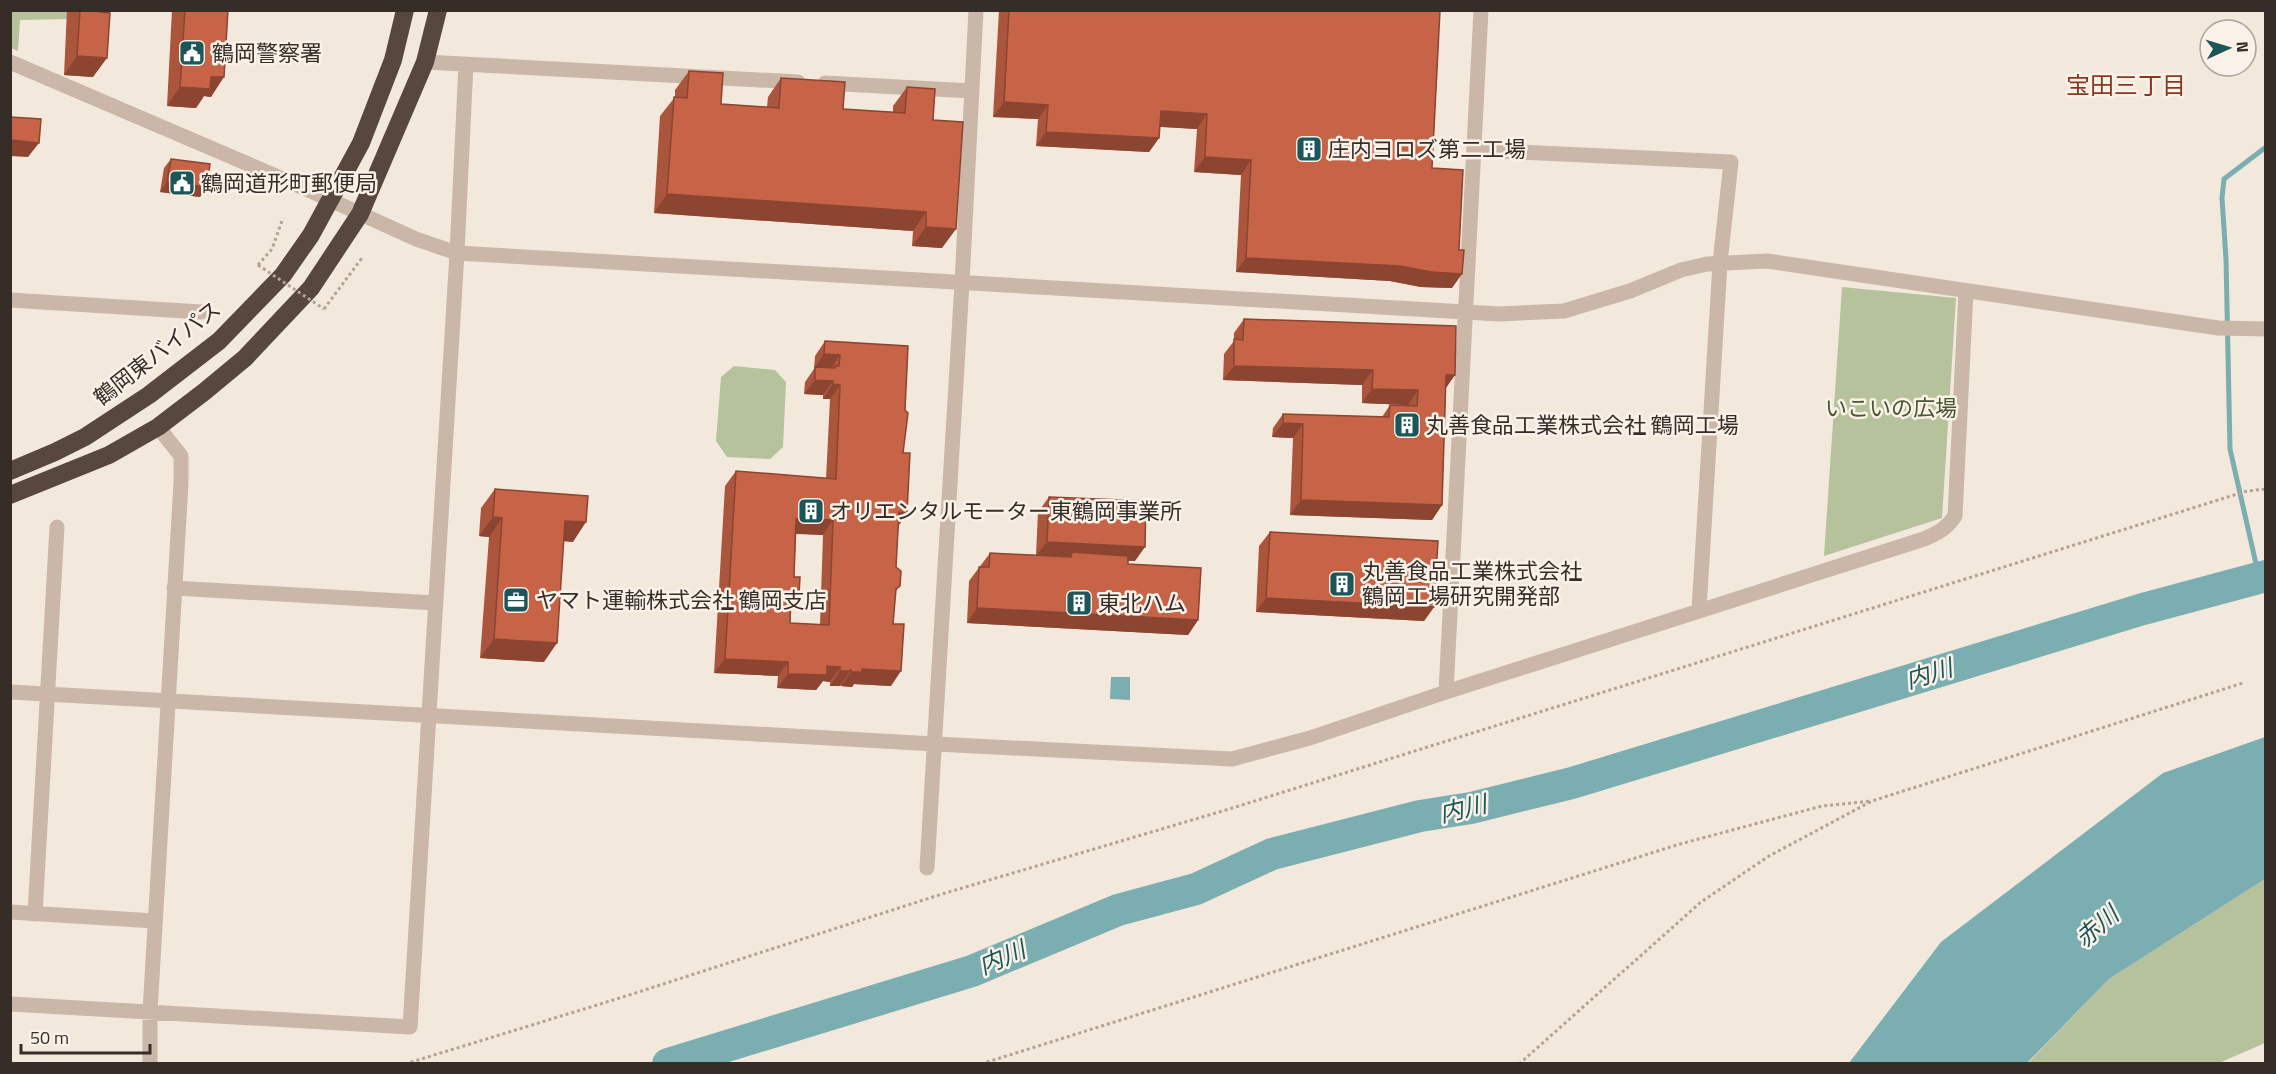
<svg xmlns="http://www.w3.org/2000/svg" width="2276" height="1074" viewBox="0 0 2276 1074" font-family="'Titillium Web','Noto Sans JP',sans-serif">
<rect width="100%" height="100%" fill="#f2e8dc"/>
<!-- green -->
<path fill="#b5c29c" d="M11,11H67V19L20,20L18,51L11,48Z
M1842,287L1956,298L1942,518L1824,556Z
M734,366L775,370L786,382L783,447L770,459L727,457L716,441L721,377Z
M2265,879V1043L2219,1063L2027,1064L2109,979Z"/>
<!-- water -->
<path fill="#7baeb0" d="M1111,677H1130V700L1110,699Z
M2265,737V879L2109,979L2027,1063H1849L1941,942L2163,773Z"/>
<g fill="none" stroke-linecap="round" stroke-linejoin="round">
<!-- stream -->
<path stroke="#7baeb0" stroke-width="5" d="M2259,577L2230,449L2226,259L2222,198L2224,179L2266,147"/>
<!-- river -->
<path stroke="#7baeb0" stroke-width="32" d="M668,1064L972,971L1118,910L1196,889L1272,854L1420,816L1471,808L1572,783L2143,609L2266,576"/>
<!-- path -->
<path stroke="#b6a192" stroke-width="3" stroke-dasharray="3 3" stroke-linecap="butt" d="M258,265L272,249L283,218
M324,309L362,258
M405,1064L623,997L942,894L1226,810L2247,491L2266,489
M981,1064L1680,844L1822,806L1872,801
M1519,1064L1701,902L1769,856L1872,801L2243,683"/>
<!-- minor -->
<path stroke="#cbb7a8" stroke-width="15" d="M10,62L304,188L416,239L457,253L1499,314L1564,311L1630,291L1681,270L1707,264L1767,261L2218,328L2266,329
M425,62L798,82
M825,83L972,91
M1474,150L1731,162L1720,263L1699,610
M10,300L201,312
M174,588L435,603
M10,692L935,744L1232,759L1310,738L1446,692L1924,539C1938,533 1947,528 1955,516L1966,291
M1446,692L1481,10
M927,868L962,283L976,10
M10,912L155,921
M35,914L57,527
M10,1004L410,1027L457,253L466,64
M150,1064V1012L181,483V456L158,427"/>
<!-- highway -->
<path stroke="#58473f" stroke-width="18" d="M10,471L55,452L85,437L149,395L219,341L283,275L311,235L361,143L393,60L405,10
M10,495L109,455L158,427L204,392L245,358L311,288L360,214L425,62L438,10"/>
<!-- path-bridge -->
<path stroke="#b6a192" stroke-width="3" stroke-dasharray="3 3" stroke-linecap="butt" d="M258,265L324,309"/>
</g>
<!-- wall -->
<path fill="#ab553c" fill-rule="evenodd" d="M67,10H100L93,77L64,75Z
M172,10H228L211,97L204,96L196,108L167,106Z
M999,10H1440L1432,168L1452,288L1421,287L1390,281L1236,272L1241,175L1194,172L1197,129L1160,127L1159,138L1149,152L1036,146L1038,119L993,117Z
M689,71L721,104L767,107L768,97L781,78L843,109L893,112V106L907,87L933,120L942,248L912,246L913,231L654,213L660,116L675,97V90Z
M171,159L200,197L160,192L164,168Z
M1244,319L1455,375L1446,388L1442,505L1432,520L1290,515L1293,438L1272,437L1273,428L1283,414L1382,417L1390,405L1407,406L1408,405L1362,403V385L1223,380L1224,354L1234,341V333Z
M825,341L908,346L903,453L907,513L898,526L896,567L900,586L895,592L891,686L854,684L852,687L841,686V684L840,686H830V682L823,681L816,690L777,688L778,676L714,673L725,486L736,471L826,479L830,399H823V395L804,394L805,382L814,369L815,356ZM796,534L823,535L820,625L790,623L791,607L799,595L794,577Z
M495,489L573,542L564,541L544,662L480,658L489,537L479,536L481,508Z
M1049,497L1135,561H1128V564L1198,620L1188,635L967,623L969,581L990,553L1036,555L1038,512Z
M1270,532L1434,607L1424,621L1256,612L1259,546Z"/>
<!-- shaded-wall -->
<path fill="#8b4531" d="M77,56L107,58L93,77L64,75Z
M211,77H224L211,97L204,96L196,108L167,106L180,87Z
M1004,102L1048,105L1038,119L993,117Z
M1161,111L1207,114L1197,129L1150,126Z
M1046,132L1159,138L1149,152L1036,146Z
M10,140L39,143L28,157L10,156Z
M1205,157L1251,160L1241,175L1194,172Z
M167,182L207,187L200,197L160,192Z
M667,194L926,212L913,231L654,213Z
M926,227L956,229L942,248L912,246Z
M1246,258L1400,266L1462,274L1452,288L1421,287L1390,281L1236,272Z
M824,354L840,355L830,370L815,367Z
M1234,366L1373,370L1362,385L1223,380Z
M1446,375H1455L1444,390Z
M815,380L833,381L823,395L804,394Z
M833,384L840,385L830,399H823Z
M1372,389L1418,390L1408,405L1362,403Z
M1283,423L1303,424L1293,438L1272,437Z
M1301,500L1442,505L1432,520L1290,515Z
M899,512L907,513L897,528Z
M493,517L502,518L489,537L479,536Z
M796,519L833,520L823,535L786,533Z
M565,521L586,522L573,542L552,540Z
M1047,542L1145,547L1135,561L1071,558L1072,552L1068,558L1036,556Z
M791,594L799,595L789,609Z
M1266,598L1434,607L1424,621L1256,612Z
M977,608L1198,620L1188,635L967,623Z
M494,639L557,643L544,662L480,658Z
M725,659L788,662L778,676L714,673Z
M827,666L840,667L830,682L823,681L816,690L777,688L788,674Z
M862,669L901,671L891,686L854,684L852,687L841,686L851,672Z
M840,671H850L840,686H830Z"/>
<!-- building -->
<path fill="#c76346" stroke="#8b4531" stroke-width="1.5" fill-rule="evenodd" d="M80,10H100V12L110,13L107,58L77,56Z
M185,10H228L224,77H211L210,89L180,87Z
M1009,10H1440L1432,168L1463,170L1459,250H1464L1462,274L1431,272L1400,266L1246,258L1251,160L1205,157L1207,114L1161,111L1159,138L1046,132L1048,105L1004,102Z
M689,71L723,73L721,104L779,108L781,78L845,82L843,109L905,113L907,87L935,89L933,120L963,122L956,229L926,227V212L667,194L674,97L687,98Z
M10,117L41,119L39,143L10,140Z
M171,159L210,164L207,187L167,182Z
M1244,319L1456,326L1455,375H1446L1442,505L1301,500L1303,424L1283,423V414L1389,417L1390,405L1417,406L1418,390L1372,389L1373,370L1234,366V339L1243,340Z
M825,341L908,346L905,410L908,413L903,453H910L907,513L899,512L896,567L901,571L900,586L896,589L893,624H904L901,671L862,669V672H851V669L850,671H840V667L827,666V675L788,674V662L725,659L736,471L836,479L840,385L833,384V381L815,380V367L835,368V366H839L840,355L824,354ZM796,519L833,520L829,625L790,623L791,594L799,595L800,577H794Z
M495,489L588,496L586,522L565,521L557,643L494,639L502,518L493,517Z
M1049,497L1146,501L1145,547L1047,542Z
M1270,532L1438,541L1434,607L1266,598Z
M1072,552L1128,556V564L1201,568L1198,620L977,608L979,567H989L990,553L1071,557Z"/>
<!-- icons -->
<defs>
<symbol id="civic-square" viewBox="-11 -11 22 22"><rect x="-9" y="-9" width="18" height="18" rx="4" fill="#1d5659" stroke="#faf2e9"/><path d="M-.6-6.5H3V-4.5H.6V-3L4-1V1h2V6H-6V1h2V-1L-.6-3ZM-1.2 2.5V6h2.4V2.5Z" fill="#fff"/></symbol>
<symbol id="building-square" viewBox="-11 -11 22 22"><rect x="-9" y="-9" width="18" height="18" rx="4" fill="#1d5659" stroke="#faf2e9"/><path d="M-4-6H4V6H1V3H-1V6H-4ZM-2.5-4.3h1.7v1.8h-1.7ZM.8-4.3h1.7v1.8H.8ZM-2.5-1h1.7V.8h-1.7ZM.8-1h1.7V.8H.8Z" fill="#fff"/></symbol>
<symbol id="office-square" viewBox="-11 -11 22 22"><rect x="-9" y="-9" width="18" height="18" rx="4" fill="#1d5659" stroke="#faf2e9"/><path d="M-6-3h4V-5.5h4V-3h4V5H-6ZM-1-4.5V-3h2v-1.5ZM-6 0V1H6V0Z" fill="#fff"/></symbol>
</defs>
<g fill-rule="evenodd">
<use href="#civic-square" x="177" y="38" width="30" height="30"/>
<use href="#building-square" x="1294" y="134" width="30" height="30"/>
<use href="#civic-square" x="167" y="168" width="30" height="30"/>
<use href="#building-square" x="1392" y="410" width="30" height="30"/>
<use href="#building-square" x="796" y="496" width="30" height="30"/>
<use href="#building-square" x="1327" y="569" width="30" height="30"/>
<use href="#office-square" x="501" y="585" width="30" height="30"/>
<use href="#building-square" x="1064" y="588" width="30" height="30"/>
</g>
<g text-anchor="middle" stroke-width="5" stroke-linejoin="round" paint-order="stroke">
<!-- poi labels -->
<g font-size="22" fill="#372d28" stroke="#faf2e9" text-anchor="start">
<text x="212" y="61">鶴岡警察署</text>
<text x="1328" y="157">庄内ヨロズ第二工場</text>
<text x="201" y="191">鶴岡道形町郵便局</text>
<text x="1426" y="433">丸善食品工業株式会社 鶴岡工場</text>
<text x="830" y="519">オリエンタルモーター東鶴岡事業所</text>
<text x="1362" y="579">丸善食品工業株式会社<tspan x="1362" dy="25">鶴岡工場研究開発部</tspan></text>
<text x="536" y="608">ヤマト運輸株式会社 鶴岡支店</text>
<text x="1098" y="611">東北ハム</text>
</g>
<!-- street labels -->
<g font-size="22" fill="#372d28" stroke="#faf2e9">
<text transform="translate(157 353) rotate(-38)" y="8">鶴岡東バイパス</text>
</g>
<!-- park labels -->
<g font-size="22" fill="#47562c" stroke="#faf2e9">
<text x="1891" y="416">いこいの広場</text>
</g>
<!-- neighbourhood labels -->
<g font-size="24" fill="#873821" stroke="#faf2e9">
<text x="2126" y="94">宝田三丁目</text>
</g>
<!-- water labels -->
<g font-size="24" font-style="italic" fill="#1d5659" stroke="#faf2e9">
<text transform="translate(1929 674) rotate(-17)" y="8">内川</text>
<text transform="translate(1463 809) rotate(-13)" y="8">内川</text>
<text transform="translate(2097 927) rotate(-41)" y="8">赤川</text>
<text transform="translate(1002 958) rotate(-23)" y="8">内川</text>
</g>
</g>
<!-- border -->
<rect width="2276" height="1074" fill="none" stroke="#372d28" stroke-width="24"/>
<!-- north arrow -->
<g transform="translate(2228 48) rotate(86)"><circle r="28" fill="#faf2e9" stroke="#aca39c" stroke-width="1.5"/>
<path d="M0-4.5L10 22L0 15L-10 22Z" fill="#1d5659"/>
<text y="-9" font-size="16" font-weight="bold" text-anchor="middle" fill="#372d28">N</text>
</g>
<!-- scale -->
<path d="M21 1044v9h129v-9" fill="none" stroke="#372d28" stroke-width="3"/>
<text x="30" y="1044" font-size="18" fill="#372d28" stroke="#faf2e9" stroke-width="4.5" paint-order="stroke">50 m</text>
</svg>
